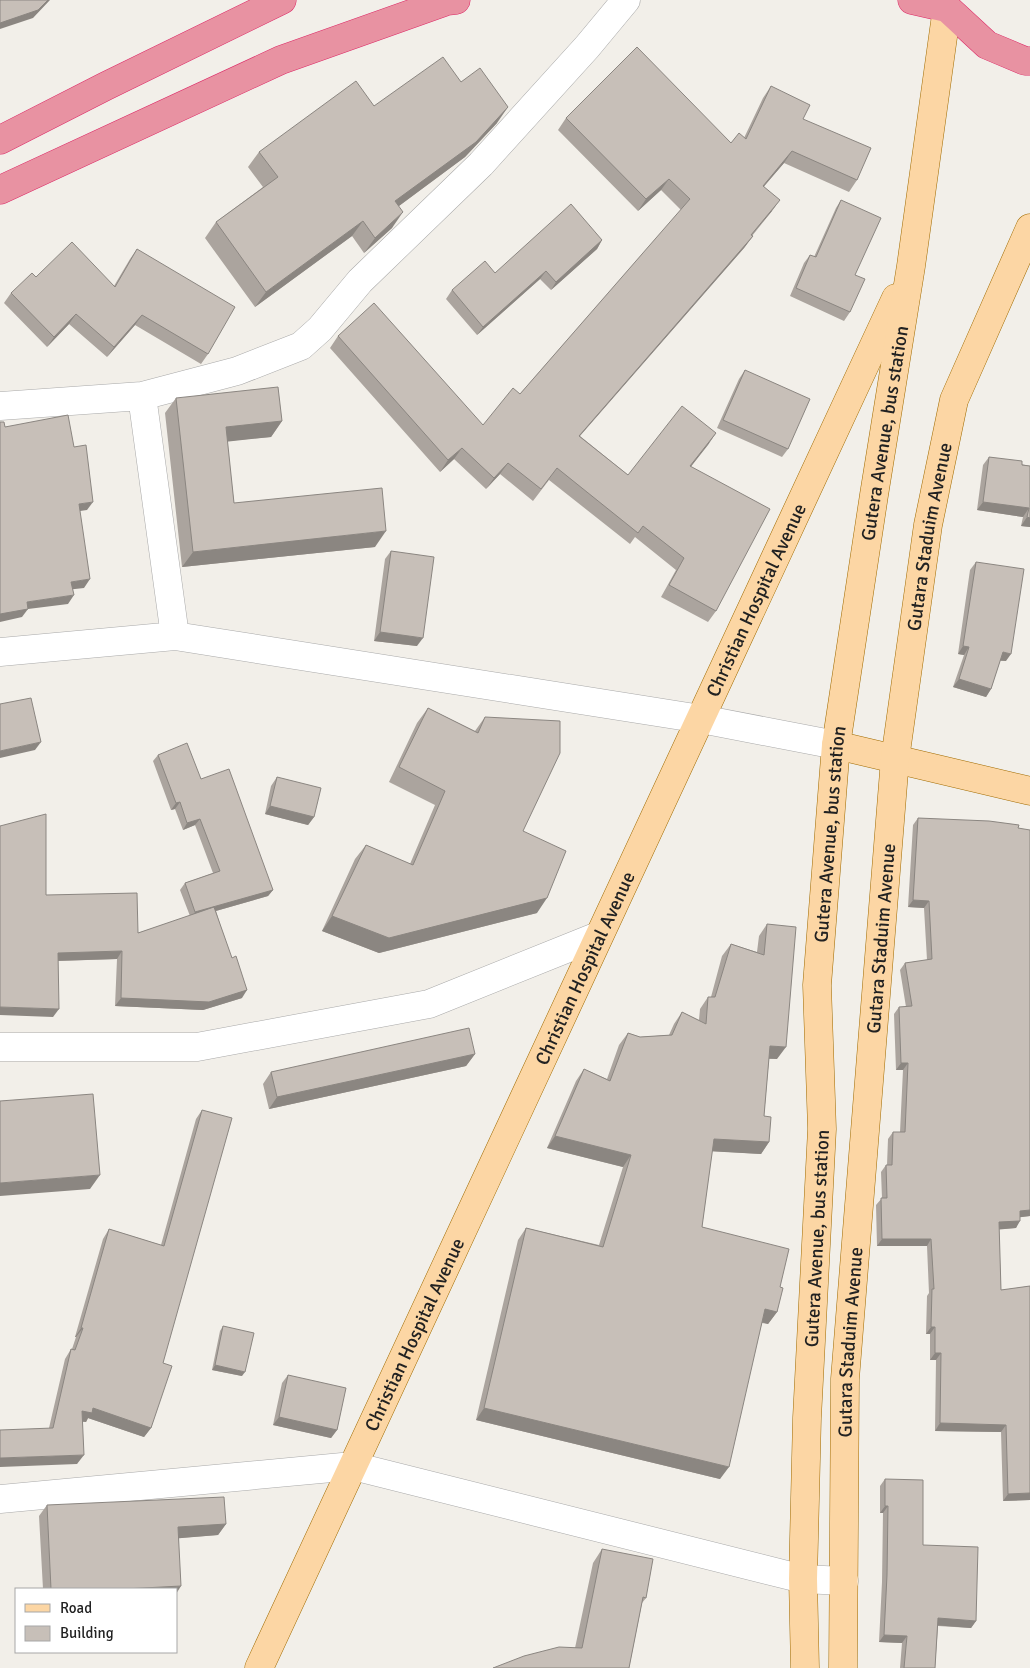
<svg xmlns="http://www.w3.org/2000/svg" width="1030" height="1668" viewBox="0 0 1030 1668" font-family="Signika,sans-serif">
<rect width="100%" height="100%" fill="#f2efe9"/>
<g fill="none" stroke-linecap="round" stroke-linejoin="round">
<defs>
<path id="minor" d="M142,396L175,636
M0,406L142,396L237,371L301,346L320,329L360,281L481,164L587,47L626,0
M0,652L175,636L701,719L836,745
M0,1047H197L429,1004L598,936
M0,1499L353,1466L803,1579L844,1581"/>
<g id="major">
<path d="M836,745L1030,791"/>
<path id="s1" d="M259,1668L896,298"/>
<path id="s2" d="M805,1668L803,1579L807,1418L822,1129L817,985L836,745L874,495L911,266L947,8"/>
<path id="s3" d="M843,1668L845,1379L895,759L928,525L954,400L1030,228"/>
</g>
<path id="highway" d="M912,0L947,8
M944,0L947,8L987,45L1025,61H1030
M0,140L106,86L282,0
M0,190L281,60L447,1L456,0"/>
</defs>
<!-- minor casing -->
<use href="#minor" stroke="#a9a9a9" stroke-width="29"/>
<!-- major casing -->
<use href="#major" stroke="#a06b00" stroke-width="29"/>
<!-- highway casing -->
<use href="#highway" stroke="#dc2a67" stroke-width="29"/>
<!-- minor -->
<use href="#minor" stroke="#fff" stroke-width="28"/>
<!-- major -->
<use href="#major" stroke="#fcd6a4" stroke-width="28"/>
<!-- highway -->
<use href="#highway" stroke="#e892a2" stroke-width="28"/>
</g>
<!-- wall -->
<path fill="#aba49e" d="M461,82L497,123L465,157L399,206L392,228L364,253L352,236L255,307L205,238L216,222L263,187L248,167L259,152L374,106Z
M771,86L803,119L857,180L849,192L784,163L764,186L772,211L752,236H753L744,248L580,436L628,475L716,433L691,466L716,611L708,622L661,597L676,570L635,537L630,544L549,480L533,501L500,474L486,489L454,459L440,472L330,348L338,336L483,425L520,394L681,210L661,190L638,211L558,130L566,118L731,143L744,138L763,98Z
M841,200L855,275L850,312L844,321L790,296L804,263L810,255L814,257L836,208Z
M602,240L597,249L551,290L540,279L477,335L446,299L452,290L495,273Z
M137,249L208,354L201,364L135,325L107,357L69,324L47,347L4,303L11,293L36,277L114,286L130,259Z
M745,370L788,449L782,457L717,428L739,379Z
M176,398L282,421L271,437L227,441L234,503L375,547L182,567L165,413Z
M989,457L1030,466V527L1021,526L1023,517L977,510L983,465Z
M391,551L417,646L374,641L385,559Z
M976,562L1006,661H1000L991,689L986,697L953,687L964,655L958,654L970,570Z
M428,708L475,731L485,717L523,831L537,913L379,953L322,931L355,859L366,845L410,864L435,805L389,782L417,723Z
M158,755L201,779L273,890L268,896L216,911L242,998L203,1010L115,1006L117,959L58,961L53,1017L46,895L138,933L190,916L180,890L185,883L213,873L195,825L183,830L175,809L171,810L153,761Z
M277,777L314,817L308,825L265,814L271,786Z
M918,818L1018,828L1030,1216L1020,1217L1016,1228L999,1229L1001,1290L1030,1286V1500L1003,1501L1001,1432L935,1431L936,1360H930V1334H926L927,1296L929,1293L927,1246H877L876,1205L882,1198L881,1172L886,1165H887L888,1139L893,1132H900L903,1070H896L894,1014L899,1007H906L900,970L905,963L927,960L924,908L908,907L913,825Z
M767,924L777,1059H769L764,1116L769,1142L761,1154L712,1151L702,1227L780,1287L777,1312L768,1324L762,1323L720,1479L476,1420L518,1240L526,1228L599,1245L623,1167L547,1148L576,1081L584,1069L607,1079L619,1045L628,1033L640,1037L669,1035L674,1024L682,1012L699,1020L700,1009L708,997H711L722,956L731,944L757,952L759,936Z
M475,1054L466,1066L269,1109L263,1084L271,1072Z
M202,1110L163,1363L151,1428L144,1437L88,1418L86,1422H83L77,1464L49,1428L65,1359L71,1349H72L76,1337H75L103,1239L109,1229L161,1245L196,1119Z
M223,1326L242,1376L212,1370L220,1331Z
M288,1375L337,1430L331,1438L273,1425L282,1383Z
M885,1479L923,1545L976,1621L971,1628L938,1626L935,1668H900L902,1643L879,1642L882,1582L883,1513H880V1486Z
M47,1505L226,1524L218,1535L179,1538L176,1589H43L39,1516Z
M602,1549L646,1598L642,1603L629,1668L575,1648L593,1563Z"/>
<!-- shaded-wall -->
<path fill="#8b8681" d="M48,0H50L33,18L0,29V23Z
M508,107L497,123L465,157L384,217L395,201Z
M792,151L784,163L755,197L763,186Z
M669,179L661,190L638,211L646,199Z
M780,200L772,211L742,246L751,235Z
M403,212L392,228L364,253L375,238Z
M363,221L352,236L255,307L266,292Z
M753,236L744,248L570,447L579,436Z
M602,240L597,249L551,290L556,282Z
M546,271L540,279L477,335L483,327Z
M76,314L69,324L47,347L54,337Z
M142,315L135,325L107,357L114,347Z
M282,421L271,437L215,443L226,427Z
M716,433L708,445L682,478L690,466Z
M462,448L454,459L440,472L448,460Z
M508,463L500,474L486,489L494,478Z
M93,502L87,510L73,512L79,504Z
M983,502L1029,508L1023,517L977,510Z
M1027,517L1030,518V527L1021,526Z
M386,531L375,547L182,567L193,552Z
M90,579L84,588L66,590L71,582Z
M74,595L68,604L28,609L22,617L0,622V614L27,602Z
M380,632L423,638L417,646L374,641Z
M963,646L969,647L964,655L958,654Z
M1003,652L1011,654L1006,661L997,660Z
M959,679L991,689L986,697L953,687Z
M41,742L35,750L0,758V751Z
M180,802L175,809L171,810L176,803Z
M270,806L314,817L308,825L265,814Z
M200,819L195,825L183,830L187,823Z
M273,890L268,896L191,918L195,912Z
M547,898L537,913L379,953L322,931L332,916Z
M913,900L929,901L924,908L908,907Z
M122,951L117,959L53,961L58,953Z
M247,990L242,998L203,1010L115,1006L121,998Z
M0,1007L59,1009L53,1017L0,1015Z
M770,1046L786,1047L777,1059L762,1058Z
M475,1054L466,1066L269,1109L277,1097Z
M901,1063H908L903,1070H896Z
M555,1136L631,1155L623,1167L547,1148Z
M714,1139L769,1142L761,1154L706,1151Z
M100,1175L90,1189L0,1196V1183Z
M1030,1210V1216L1015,1218L1020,1211Z
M1020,1221L1016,1228L994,1230L999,1222Z
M882,1239H931L927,1246H877Z
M765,1309L777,1312L768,1324L757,1321Z
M931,1327H935L930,1334H926Z
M81,1328H83L76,1337H75Z
M935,1353H941L936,1360H930Z
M215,1365L245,1372L242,1376L212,1370Z
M93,1408L151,1428L144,1437L88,1418L86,1422L76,1420L82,1411Z
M484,1408L729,1467L720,1479L476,1420Z
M279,1417L337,1430L331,1438L273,1425Z
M940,1423L1006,1425L1001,1432L935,1431Z
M84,1455L77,1464L0,1467V1458Z
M1030,1493V1500L1003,1501L1008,1494Z
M885,1506H888L883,1513H880Z
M226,1524L218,1535L170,1539L178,1527Z
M181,1586L176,1594V1589H124Z
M938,1618L976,1621L971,1628L933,1625Z
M884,1635L907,1636L902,1643L879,1642Z"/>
<!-- building -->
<path fill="#c7bfb8" stroke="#8b8681" d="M0,0H48L38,10L0,23Z
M637,47L731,143L739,133L746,139L771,86L810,105L803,119L871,148L857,180L792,151L763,186L780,200L751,235L753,236L579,436L628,475L682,406L716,433L690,466L770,509L716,611L669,585L684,558L643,526L638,533L557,468L541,489L508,463L494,478L462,448L448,460L338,336L374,303L483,425L513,388L520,394L690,199L669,179L646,199L566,118Z
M443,57L461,82L480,68L508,107L476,142L395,201L403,212L375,238L363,221L266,292L216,222L278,177L259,152L356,81L374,106Z
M841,200L881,218L855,275L865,279L850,312L796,288L810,255L816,257Z
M571,204L602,240L556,282L546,271L483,327L452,290L485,261L495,273Z
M72,242L115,287L137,249L235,307L208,354L142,315L114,347L76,314L54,337L11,293L32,273L36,277Z
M745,370L810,399L788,449L723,420Z
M278,387L282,421L226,427L234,503L382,488L386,531L193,552L176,398Z
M68,415L74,447L86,445L93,502L79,504L90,579L71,582L74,595L27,602L28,609L0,614V422H4L5,427Z
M989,457L1022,461V465L1030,466V518L1027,517L1029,508L983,502Z
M391,551L434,557L423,638L380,632Z
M976,562L1024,569L1011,654L1003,652L991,689L959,679L969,647L963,646Z
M31,698L41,742L0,751V704Z
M428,708L478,733L485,717L560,721V753L523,831L566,851L547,898L389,938L332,916L366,845L413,865L445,791L399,767Z
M187,743L201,779L229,769L273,890L195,912L185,883L220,871L200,819L187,823L180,802L176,803L158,755Z
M277,777L321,788L314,817L270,806Z
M46,814V895L137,893L138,933L214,907L232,958L236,956L247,990L209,1002L121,998L122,951L58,953L59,1009L0,1007V826Z
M918,818L989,821L1019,825L1018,828L1030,830V1210L1020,1211V1221L999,1222L1001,1290L1030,1286V1493L1008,1494L1006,1425L940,1423L941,1353H935V1327H931L932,1289H934L931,1239H882L881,1198H887L886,1165H892L893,1132H905L908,1063H901L899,1007L912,1006L905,963L932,959L929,901L913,900Z
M767,924L796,927L786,1047L770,1046L764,1116L771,1117L769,1142L714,1139L702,1227L789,1249L780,1287L783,1288L777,1312L765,1309L729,1467L484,1408L526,1228L603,1247L631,1155L555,1136L584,1069L610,1081L628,1033L640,1037L672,1035L682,1012L706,1024L708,997H715L731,944L764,955Z
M469,1028L475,1054L277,1097L271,1072Z
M93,1094L100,1175L0,1183V1101Z
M202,1110L232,1118L163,1363L172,1366L151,1428L93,1408L92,1413L82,1411L84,1455L0,1458V1430L53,1428L71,1349L75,1350L83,1328H81L109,1229L164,1246Z
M223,1326L254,1333L245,1372L215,1365Z
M288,1375L346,1388L337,1430L279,1417Z
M885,1479L923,1480V1545L978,1547L976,1621L938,1618L935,1668H904L907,1636L884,1635L887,1575L888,1506H885Z
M224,1497L226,1524L178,1527L181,1586L124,1589H51L47,1505Z
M602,1549L653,1559L646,1598L643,1597L629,1668H493L524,1656L559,1647L582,1648Z"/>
<g text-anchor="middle" stroke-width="4.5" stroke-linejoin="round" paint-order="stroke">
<!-- street labels -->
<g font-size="19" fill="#222" stroke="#fff">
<text dy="7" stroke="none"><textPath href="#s2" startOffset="1240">Gutera Avenue, bus station</textPath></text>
<text dy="7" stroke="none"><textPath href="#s3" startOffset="1136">Gutara Staduim Avenue</textPath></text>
<text dy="7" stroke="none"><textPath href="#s1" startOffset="1178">Christian Hospital Avenue</textPath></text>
<text dy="7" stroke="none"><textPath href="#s2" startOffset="835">Gutera Avenue, bus station</textPath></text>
<text dy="7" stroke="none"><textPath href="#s3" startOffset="731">Gutara Staduim Avenue</textPath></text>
<text dy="7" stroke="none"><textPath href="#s1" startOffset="772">Christian Hospital Avenue</textPath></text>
<text dy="7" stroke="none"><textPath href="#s2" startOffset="430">Gutera Avenue, bus station</textPath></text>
<text dy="7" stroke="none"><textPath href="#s1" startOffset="368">Christian Hospital Avenue</textPath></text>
<text dy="7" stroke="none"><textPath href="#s3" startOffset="326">Gutara Staduim Avenue</textPath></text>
</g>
</g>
<!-- legend -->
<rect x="15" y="1588" width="162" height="65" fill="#ffffff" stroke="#a7a7a7"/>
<rect x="25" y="1604" width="25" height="8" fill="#fcd6a4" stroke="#a7a7a7"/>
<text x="60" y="1613" font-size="15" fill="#222222">Road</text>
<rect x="25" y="1626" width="25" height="15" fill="#c7bfb8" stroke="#a7a7a7"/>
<text x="60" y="1638" font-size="15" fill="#222222">Building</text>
</svg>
